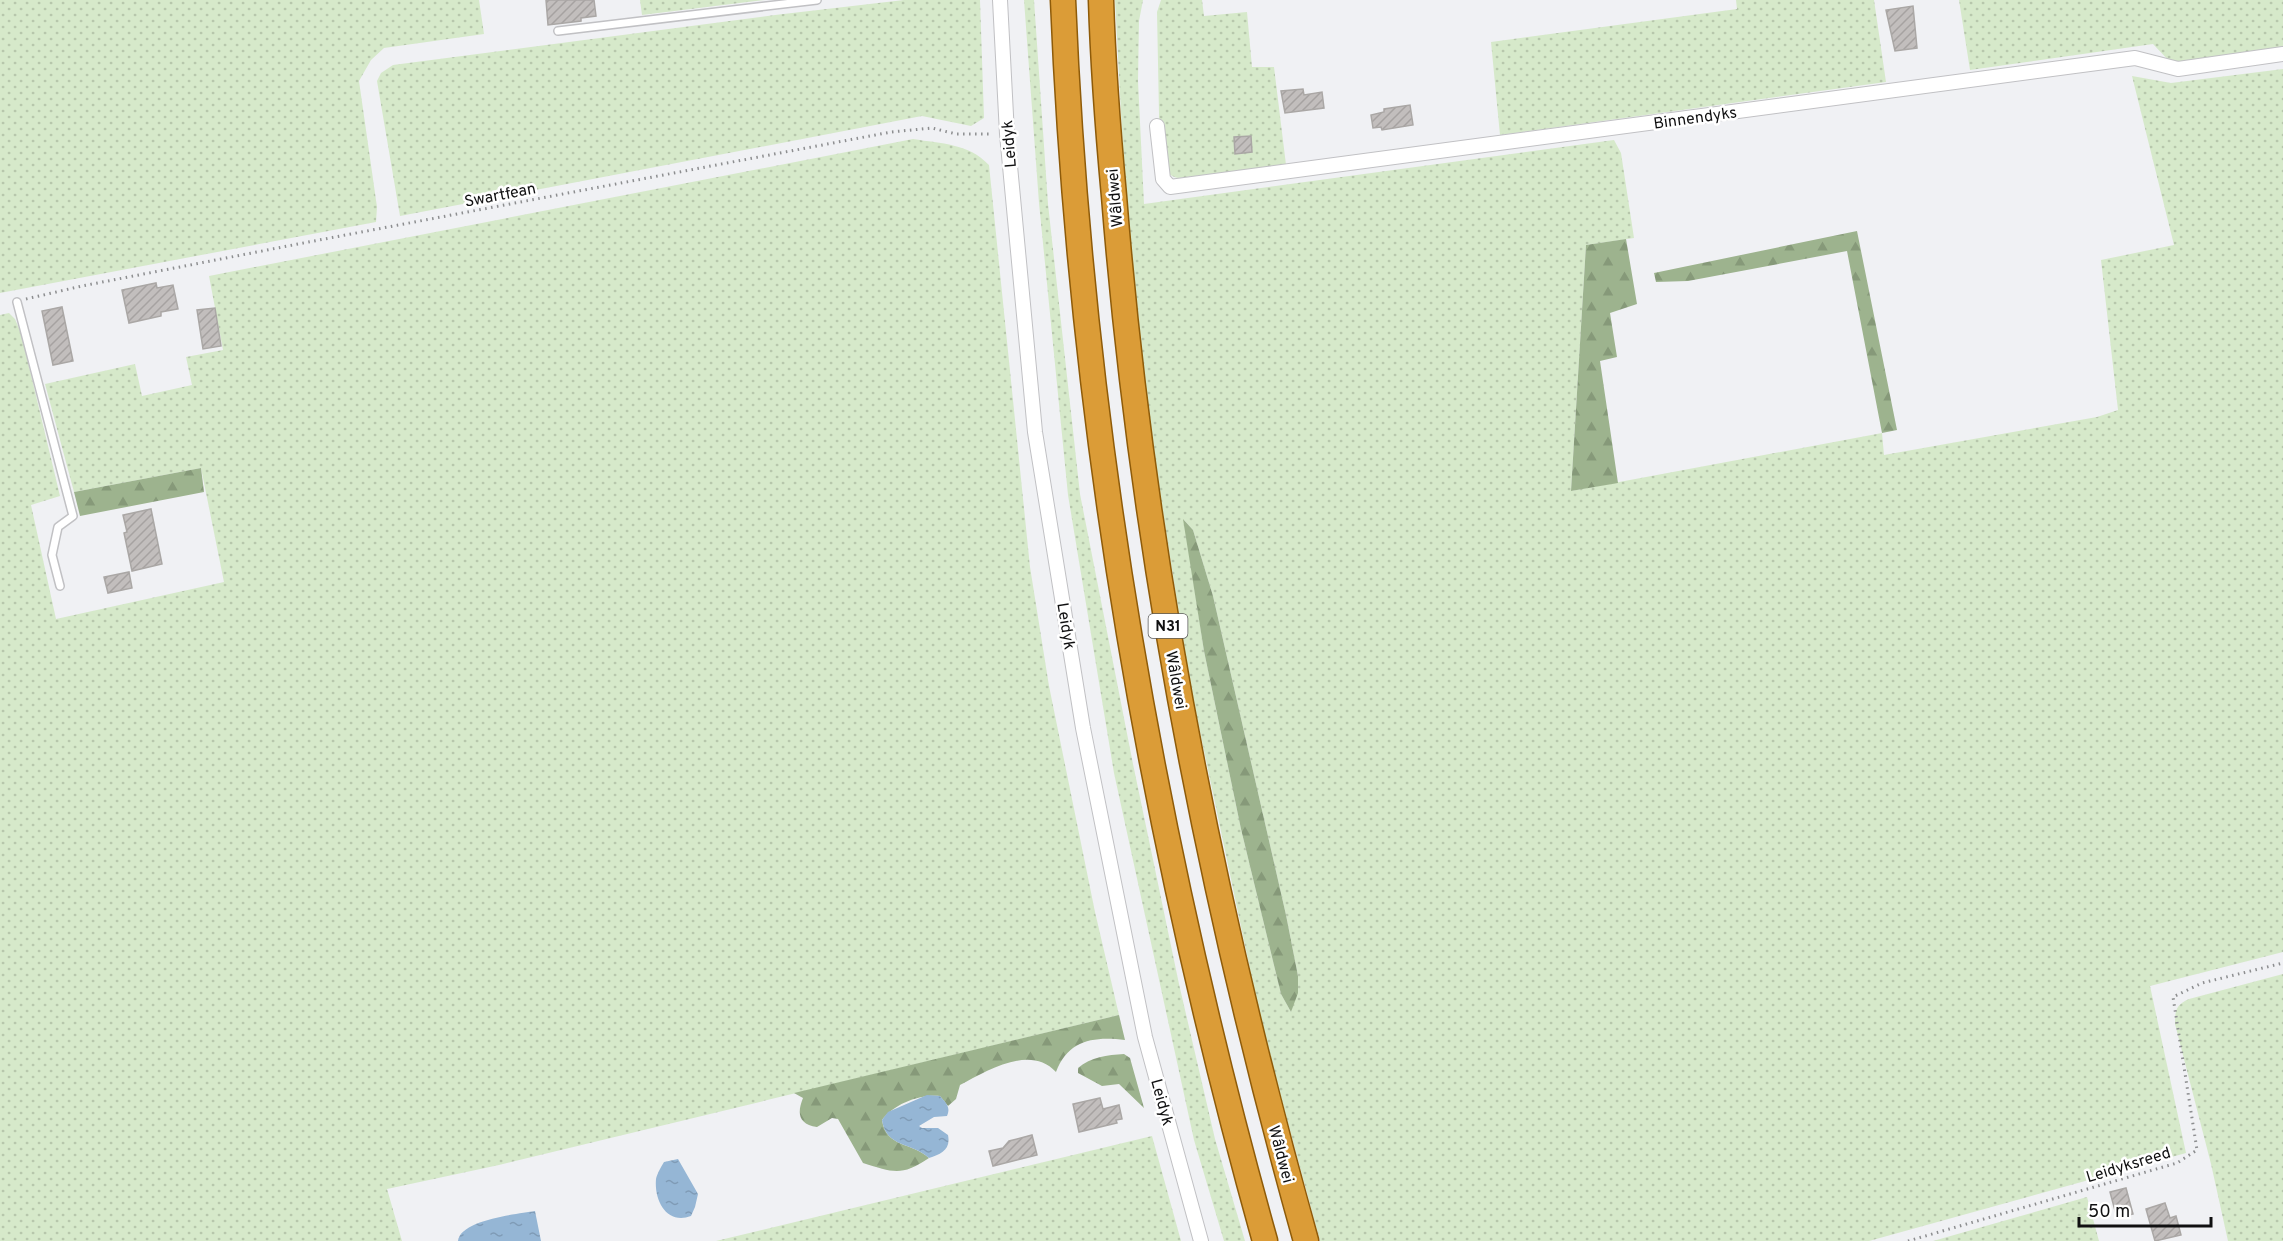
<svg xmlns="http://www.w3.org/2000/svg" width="2283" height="1241" viewBox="0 0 2283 1241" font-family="Overpass,sans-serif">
<defs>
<pattern id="grass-dots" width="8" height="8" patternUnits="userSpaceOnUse" patternTransform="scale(1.5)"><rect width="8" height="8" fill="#d6e9ca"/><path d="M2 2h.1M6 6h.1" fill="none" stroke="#b7c7ac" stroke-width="1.8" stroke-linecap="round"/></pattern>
<pattern id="forest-firs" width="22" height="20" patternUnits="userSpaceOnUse" patternTransform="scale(1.5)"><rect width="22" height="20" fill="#9db38e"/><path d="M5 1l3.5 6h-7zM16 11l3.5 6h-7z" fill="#869979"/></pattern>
<pattern id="water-ripples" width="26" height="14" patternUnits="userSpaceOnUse" patternTransform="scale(1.5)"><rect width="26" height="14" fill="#95b6d5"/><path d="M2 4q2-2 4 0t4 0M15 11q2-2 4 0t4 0" fill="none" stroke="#7f9bb6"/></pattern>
<pattern id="building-hatch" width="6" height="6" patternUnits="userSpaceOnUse" patternTransform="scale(1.5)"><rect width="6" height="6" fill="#c2bebd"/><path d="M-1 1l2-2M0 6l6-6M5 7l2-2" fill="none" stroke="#a6a2a1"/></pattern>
</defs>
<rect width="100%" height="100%" fill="#f0f1f4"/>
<!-- grass -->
<path fill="url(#grass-dots)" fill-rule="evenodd" d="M0,0H479L484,34L384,48L371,60L359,81L377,207L376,222L0,293Z
M640,0H765L642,15Z
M904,0H980L984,118L971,126L922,116L400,216L377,81L381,73L393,65L775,15Z
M1024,0H1034L1048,204L1080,494L1133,764L1179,984L1215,1139L1245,1241H1224L1194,1140L1114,773L1068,495L1039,203Z
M1115,0H1143L1139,21L1138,81L1144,204L1614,140L1621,153L1634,238L1586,245L1571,491L1882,433L1884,455L2097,417L2118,410L2101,260L2174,245L2132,76L2171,83L2283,69V952L2150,986L2186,1153L1869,1241H1320L1263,1031L1190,684L1158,481L1141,358L1126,207ZM1184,520L1193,530L1213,596L1286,915L1298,976L1291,1012L1281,994L1241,829L1204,651Z
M1161,0H1202L1204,16L1247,12L1252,67H1274L1286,165L1178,178C1170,176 1164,172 1160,165L1157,12Z
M1736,0H1874L1886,82L1500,135L1491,42L1737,9Z
M1959,0H2283V49L2172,64L2153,44L1970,70Z
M913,139C942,144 968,143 989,165L1030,567L1049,686L1095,912L1119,1015L499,1165L387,1189L402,1241H0V315L9,313L15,319L21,333L60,496L31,505L56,619L224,582L201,468L74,492L45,384L135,364L142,396L192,385L186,357L223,350L209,276Z
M2283,974V1241H2228L2211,1164L2175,1024C2175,1010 2176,1005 2189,999Z
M1152,1136L1181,1241H716Z
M2087,1197L2099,1241H1933Z"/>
<!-- forest -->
<path fill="url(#forest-firs)" d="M1857,231L1897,430L1882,433L1847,251L1688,281L1656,282L1654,273Z
M1626,239L1637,304L1610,313L1617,357L1600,361L1618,483L1571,491L1586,245Z
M201,468L204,492L80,516L74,492Z
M1183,519L1193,530L1213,596L1286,915L1298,976V993L1291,1012L1281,994L1241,829L1204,651Z
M1119,1015L1125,1040C1094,1036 1068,1040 1056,1072C1030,1044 987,1071 960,1085L956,1099L948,1106L940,1096C919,1094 894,1104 882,1120C886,1148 912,1142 929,1158C901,1177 893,1172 863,1163L838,1119L832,1118L817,1127C798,1124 797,1113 803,1098L794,1093Z
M1124,1054L1130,1058L1144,1108L1119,1084L1102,1086L1078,1073V1068C1091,1057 1107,1055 1124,1054Z"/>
<!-- water -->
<path fill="url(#water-ripples)" d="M927,1095L940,1096C946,1103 951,1107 947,1116L934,1117L919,1126L922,1128H938L948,1135C951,1150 941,1154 929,1158C912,1142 886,1148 882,1120L888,1112Z
M678,1159L698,1194L695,1207L691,1216C667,1225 654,1201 656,1179C657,1174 661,1167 664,1162Z
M535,1211L541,1241H458C460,1220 517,1214 535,1211Z"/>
<!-- building -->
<path fill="url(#building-hatch)" stroke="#aaa7a5" stroke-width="1.5" d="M546,0H594L596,16L581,18V21L548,25Z
M1913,6L1917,48L1895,51L1886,10Z
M1303,89L1304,95L1322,92L1324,108L1285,113L1281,91Z
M1410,105L1413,125L1382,130L1381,127L1373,128L1371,115L1384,112V109Z
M1251,136L1252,152L1235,154L1234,137Z
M156,283L157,288L173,285L178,309L161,312V316L129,323L122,290Z
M62,307L73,361L53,365L42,311Z
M215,308L221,346L203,349L197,310Z
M151,509L162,564L132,571L124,533L127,532L123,515Z
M129,572L132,588L108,593L104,577Z
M1100,1098L1103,1109L1119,1105L1122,1119L1116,1120L1117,1123L1079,1132L1073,1104Z
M1032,1135L1037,1155L993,1166L989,1151L1003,1148L1009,1141Z
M2126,1188L2133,1214L2117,1218L2110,1192Z
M2165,1203L2170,1218L2176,1216L2181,1235L2155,1241L2146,1209Z"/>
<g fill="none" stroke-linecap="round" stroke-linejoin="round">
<defs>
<path id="service" d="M558,31L817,0
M17,302L73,516L58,527L52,555L60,586"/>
<path id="minor" d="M1000,0L1007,134L1035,432L1083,728L1145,1037L1201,1241
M1157,126L1163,179L1170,187L2135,58L2178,69L2283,54"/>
<path id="trunk" d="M1063,0C1080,420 1152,837 1265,1241
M1101,0C1103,65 1108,131 1114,196C1142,550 1210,899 1306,1241"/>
</defs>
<!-- service casing -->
<use href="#service" stroke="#c1c1c4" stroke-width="10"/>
<!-- minor casing -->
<use href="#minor" stroke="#c1c1c4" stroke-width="16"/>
<!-- trunk casing -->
<use href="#trunk" stroke="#8e5b09" stroke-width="27"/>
<!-- path -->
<path stroke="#8d8e90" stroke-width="3" stroke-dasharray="1.5 4.5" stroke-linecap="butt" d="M26,299L82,286L298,244L891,132L932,128L956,134H993
M1908,1241L2177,1163L2197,1150L2173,997L2202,983L2283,963"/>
<!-- service -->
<use href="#service" stroke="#fff" stroke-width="7"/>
<!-- minor -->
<use href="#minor" stroke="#fff" stroke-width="14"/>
<!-- trunk -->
<use href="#trunk" stroke="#db9c37" stroke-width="24"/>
</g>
<g text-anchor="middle" stroke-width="5" stroke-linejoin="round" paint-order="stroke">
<!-- shield labels -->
<rect fill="#fff" stroke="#585858" stroke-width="1.5" x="1148.5" y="614" width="39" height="24" rx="4.5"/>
<g font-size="15" font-weight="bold" fill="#101011">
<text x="1168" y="631">N31</text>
</g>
<!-- street labels -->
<g font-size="16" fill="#101011" stroke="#fff">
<text transform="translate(1695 117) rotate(-8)" y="6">Binnendyks</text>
<text transform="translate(1008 144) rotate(-95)" y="6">Leidyk</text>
<text transform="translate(500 194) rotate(-11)" y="6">Swartfean</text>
<text transform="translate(1114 198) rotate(-95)" y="6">Wâldwei</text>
<text transform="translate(1067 626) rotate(81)" y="6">Leidyk</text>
<text transform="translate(1177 680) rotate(80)" y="6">Wâldwei</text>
<text transform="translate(1163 1102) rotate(75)" y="6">Leidyk</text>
<text transform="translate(1282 1154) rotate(75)" y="6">Wâldwei</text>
<text transform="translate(2128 1164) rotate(-17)" y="6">Leidyksreed</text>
</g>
</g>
<!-- scale -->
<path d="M2079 1217v9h132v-9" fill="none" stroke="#101011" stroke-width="3"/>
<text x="2088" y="1217" font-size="18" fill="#101011" stroke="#ffffff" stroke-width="4.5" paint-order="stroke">50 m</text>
</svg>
